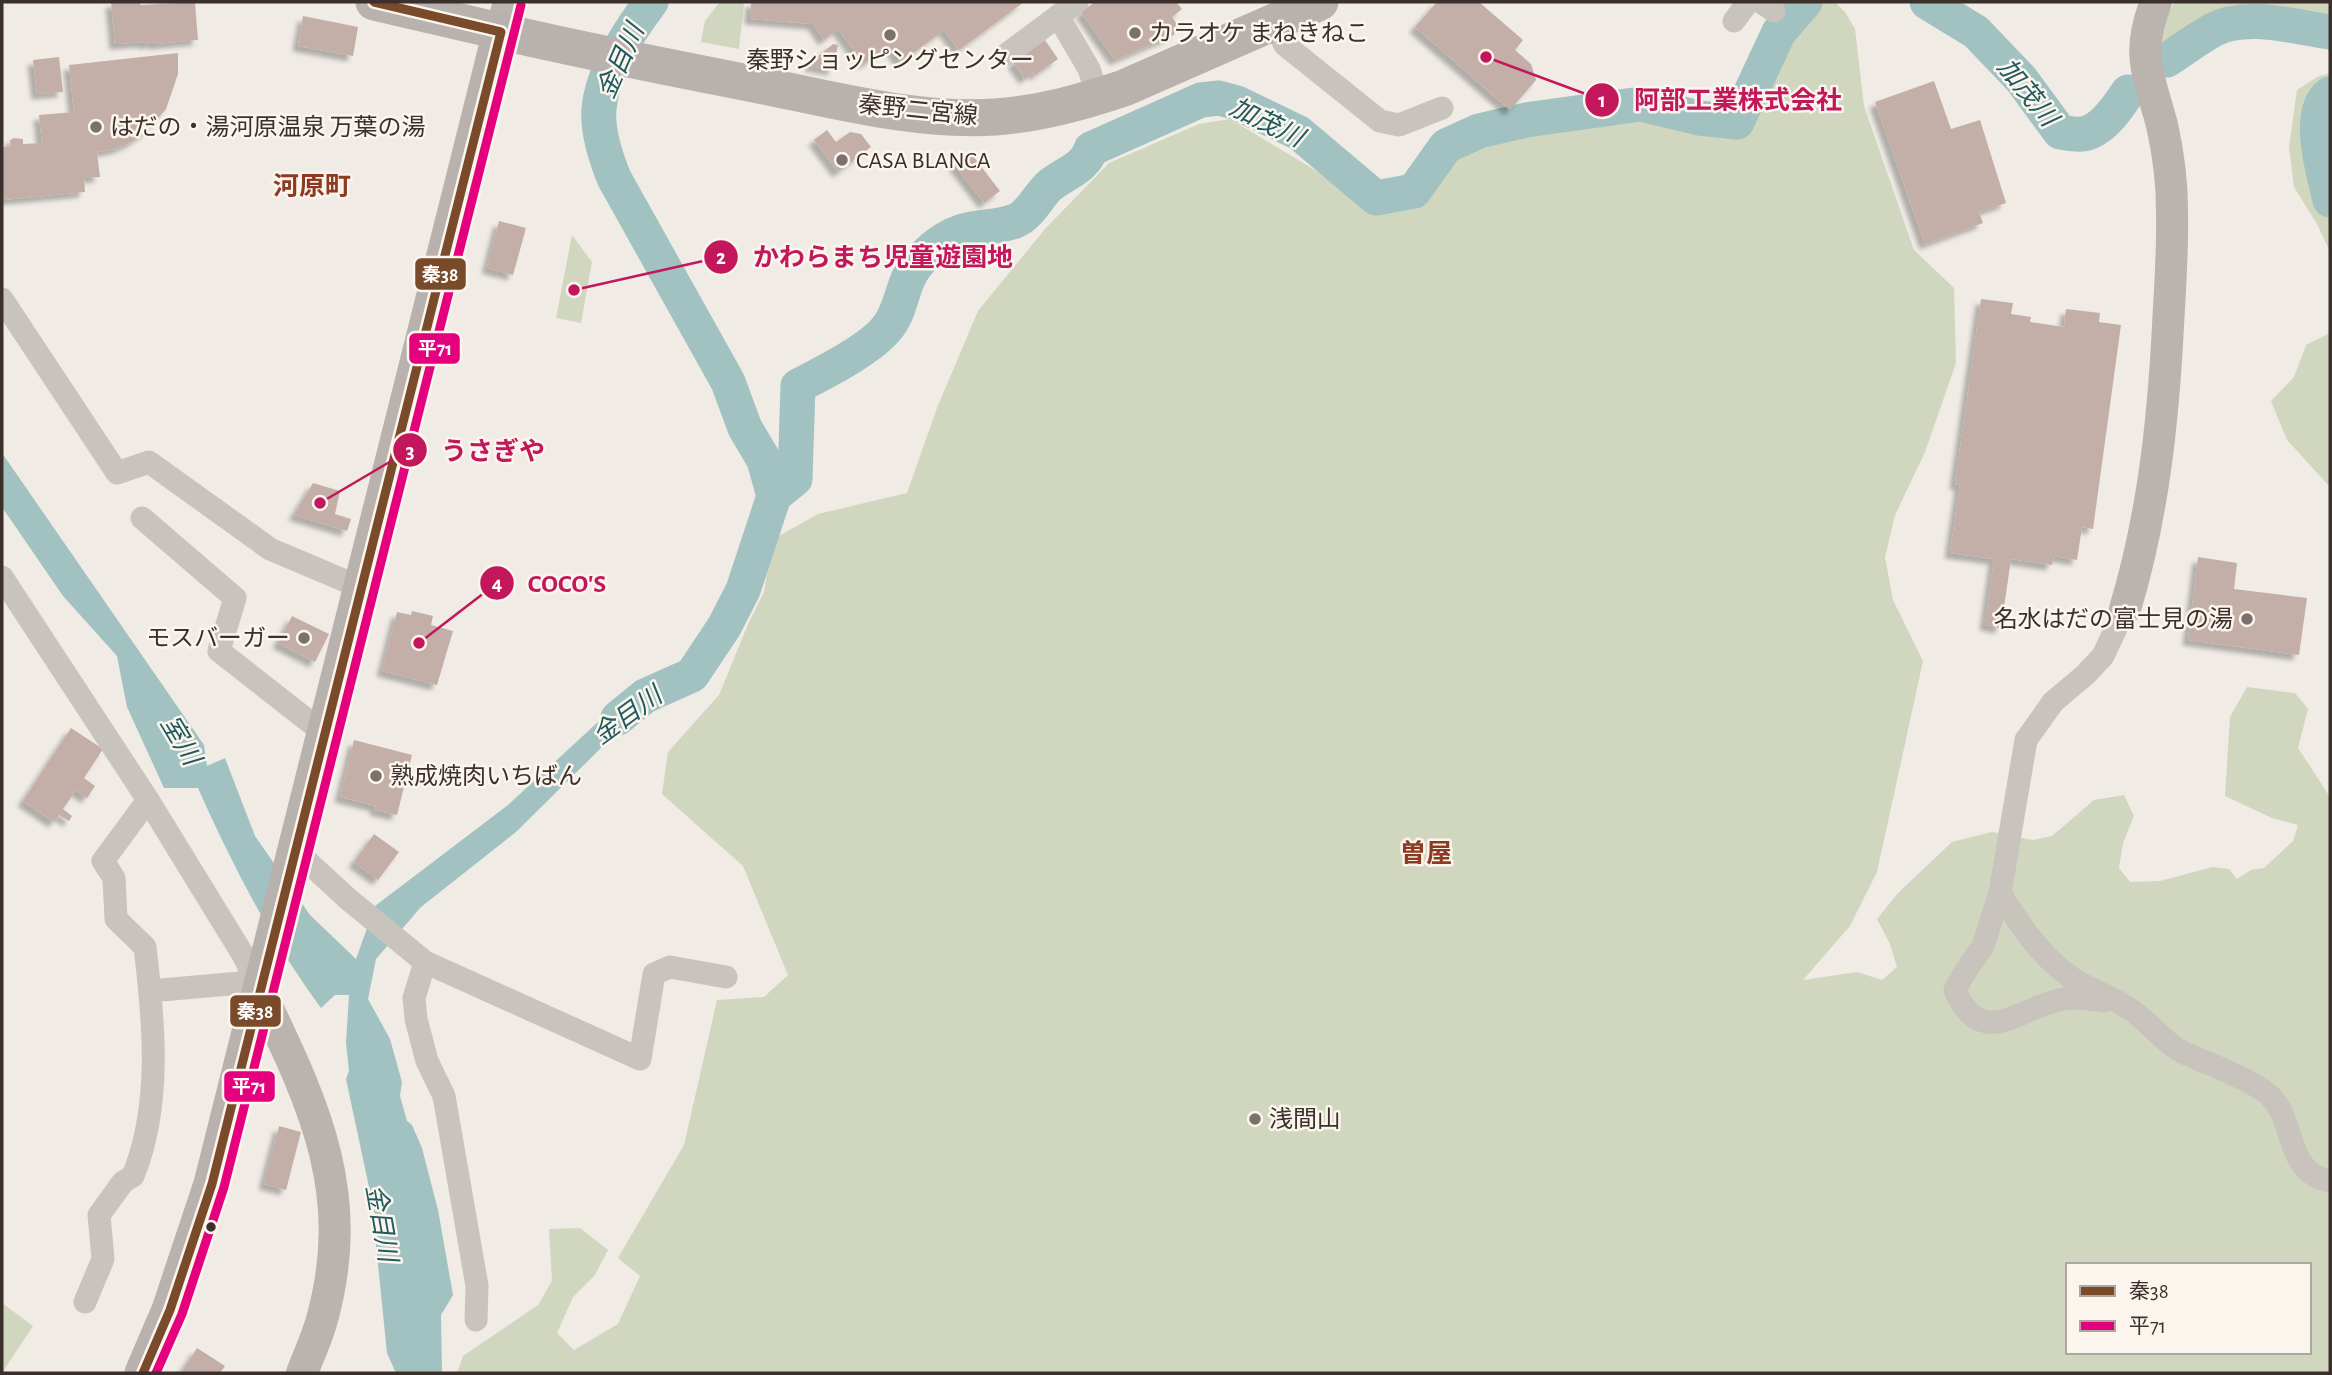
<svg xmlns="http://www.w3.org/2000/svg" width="2332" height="1375" viewBox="0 0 2332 1375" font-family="'Alegreya Sans','Noto Sans JP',sans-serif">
<defs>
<filter id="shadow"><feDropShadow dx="-5.5" dy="5.5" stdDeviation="2" flood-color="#0004"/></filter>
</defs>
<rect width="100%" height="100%" fill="#f0ebe5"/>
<!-- green -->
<path fill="#d1d6bf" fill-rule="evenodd" d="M720,2H744L739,49L701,42L705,21Z
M1828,2H1835L1845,12L1855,29L1864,106L1914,250L1954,288L1956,363L1925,452L1895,515L1885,557L1893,600L1923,661L1877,872L1850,926L1803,980L1857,972L1882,980L1897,967L1890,944L1877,919L1899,892L1952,842L1992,832L2033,840L2052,836L2094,800L2124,795L2134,816L2123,843L2119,868L2130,882L2160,881L2213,867L2229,869L2237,879L2251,870L2264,868L2293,841L2298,825L2272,818L2225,796L2230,717L2247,687L2295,693L2308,709L2298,748L2330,797V1373H457L463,1356L538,1305L552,1281L549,1229L580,1228L608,1250L595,1275L573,1297L557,1333L574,1350L618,1324L640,1276L618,1258L684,1145L717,1000L764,997L788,975L743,866L662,794L668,752L719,695L749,622L764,592L772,540L818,514L907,493L937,408L978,311L1045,229L1109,163L1199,124L1230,119L1360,197L1432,183L1478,140L1633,121L1723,106L1735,85L1755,55L1786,18L1812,5ZM2068,1265H2309V1352H2068Z
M2175,2H2330V50L2266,29H2241L2203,45L2184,66L2170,72L2159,61L2163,22Z
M2330,73V252L2317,224L2294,187L2289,147L2297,90L2317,77Z
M572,235L592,262L581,323L556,318Z
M2330,333V487L2287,440L2271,401L2294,377L2306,345Z
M2,1303L33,1326L2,1373Z"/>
<!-- water -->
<path fill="#a1c2c1" d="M2,453L204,745L207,766L225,758L255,836L310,915L356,959L375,906L508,805L636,687L659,686L622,732L605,744L516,832L421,907L376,959L368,999L390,1039L402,1082L400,1096L407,1121L412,1125L422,1148L438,1210L453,1295L441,1315L442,1373H396L387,1353L376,1245V1220L346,1079L349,1071L346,1043L349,995H335L321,1008C271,940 232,865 198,788H164L127,707L117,656L63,596L2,507Z"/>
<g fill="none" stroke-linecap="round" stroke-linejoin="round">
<!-- river -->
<path stroke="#a1c2c1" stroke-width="35" d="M1927,2L1976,32L2021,79L2060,132C2067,133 2076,135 2082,134C2102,132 2118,107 2128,92
M2167,60C2182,50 2197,39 2213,30C2246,12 2295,27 2330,32
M2330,94C2305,112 2324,174 2330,200
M774,496L795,479L798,386C823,373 871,349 887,328C899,314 901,295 908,279C916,261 935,244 953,235C973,225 996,229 1015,221C1029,216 1038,197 1048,187C1062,174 1085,169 1091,149L1201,100L1219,98L1237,103L1299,133L1376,198L1414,191L1446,146L1479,131L1526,120L1641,104L1699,118L1737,122L1779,32L1805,2
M618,718L645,696L692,675L724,627L743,590L774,496L764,460L745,428L728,382L614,178C606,158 597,131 599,109C602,72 629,31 651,2"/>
</g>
<!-- building -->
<path fill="#c3afa7" filter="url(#shadow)" d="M111,2H139L141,5L195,2L198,40L154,44V42L144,44V42L115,44Z
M751,2H1024L959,50L944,30L901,62L889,46L864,64L838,29L824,40L813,24L750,19Z
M1095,2H1176L1182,9L1172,17L1177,24L1174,35L1115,60L1081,12Z
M1437,2H1479L1523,40L1515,50L1531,64L1536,80L1510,110L1415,27Z
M303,16L358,27L353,56L298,46Z
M1045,40L1058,59L1035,75L1033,72L1025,79L1013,62Z
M833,44L838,45L833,70L810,66L811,62Z
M178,53V74L166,109L146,132L132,142L116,149L97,152L100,177L84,178L85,192L2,200V147L11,146L10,140L14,138L23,139V144L42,143L39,115L74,112L69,65Z
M59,57L63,92L37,94L33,60Z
M1934,81L1951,129L1980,120L2006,203L1979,212L1983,223L1925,244L1875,102Z
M827,130L836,142L850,132L861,134L871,147L838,172L814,140Z
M970,152L1000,191L984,203L954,164Z
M499,221L526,228L513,275L487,268Z
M1981,299L2013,303L2011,314L2031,317L2030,322L2064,327L2066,309L2100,313L2099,322L2121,325L2093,529L2082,527L2077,560L2054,556L2052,565L2011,559L2001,628L1985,625L1994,559L1950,553L1960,485L1955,484Z
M313,483L340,491L335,514L351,519L347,531L294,515Z
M2198,557L2237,563L2234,589L2307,598L2299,655L2188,640Z
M412,611L433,616L431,625L453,631L437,685L382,671L397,612L411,615Z
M292,616L329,634L315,662L278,643Z
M71,728L103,749L84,778L95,786L87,798L76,790L63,809L72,816L69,821L59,815L54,822L23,801Z
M354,740L412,755L397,815L375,810L376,806L340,797Z
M374,834L399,852L378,880L354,862Z
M279,1126L301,1132L286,1190L264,1184Z
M197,1348L225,1366L220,1373H181Z"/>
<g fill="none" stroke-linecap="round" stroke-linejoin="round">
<!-- street -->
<path stroke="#c9c3be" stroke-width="23" d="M1761,2L1774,11
M1058,16L1089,69L1098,97
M1734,21L1748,2
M1274,23L1285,45L1380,121L1399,125L1442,108
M1007,54L1077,2
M2,299L117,473L149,462L270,549L362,588
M142,518L235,598L219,651L325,734
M2,577L148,800L245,958L260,992
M2125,609L2103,656L2085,675L2053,702L2026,740L2000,893C2020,925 2040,956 2072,978C2089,990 2111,996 2128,1008C2148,1020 2162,1041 2182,1052C2210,1065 2239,1074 2264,1091C2299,1115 2281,1172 2330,1181
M296,851L348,899L425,962L640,1059L654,974L670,967L726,977
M2000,893L1983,946L1965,972L1955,990C1980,1048 2015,1012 2055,1001C2071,996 2088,999 2104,1001
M425,962L414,998L416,1019L427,1061L444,1096L477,1286L476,1320
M150,991L240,983L254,977
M85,1302L103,1259L99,1215L123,1182L133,1176C162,1105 154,1022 145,947L116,919L114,878L103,861L148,800"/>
<!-- secondary -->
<path stroke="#bab3ae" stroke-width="32" d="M501,32L509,2
M2125,609C2153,516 2163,423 2168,326C2170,288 2173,248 2172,210C2172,182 2168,152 2162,125C2149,75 2135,55 2156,2
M260,992C314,1105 358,1194 321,1323C316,1340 308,1357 302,1373"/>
<!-- primary -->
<path stroke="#b8b1ad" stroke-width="37" d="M374,2C428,14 481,27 534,39C611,56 687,71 764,86C839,101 918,122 995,117C1040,114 1082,102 1124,88L1320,2
M143,1373L170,1310L212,1184L501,32"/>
<defs>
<path id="bus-1" d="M143,1373L170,1310L212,1184L501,32L374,2"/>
<path id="bus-2" d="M156,1373L182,1314L224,1187L521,5"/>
</defs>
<!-- bus-1 casing -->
<use href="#bus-1" stroke="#fbf5ee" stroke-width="14"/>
<!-- bus-2 casing -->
<use href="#bus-2" stroke="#fbf5ee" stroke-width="14"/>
<!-- bus-1 -->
<use href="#bus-1" stroke="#7a4b2a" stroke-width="9"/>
<!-- bus-2 -->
<use href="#bus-2" stroke="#e5007d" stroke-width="9"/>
</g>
<!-- markers -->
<g fill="#7a716c" stroke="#fbf5ee" stroke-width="2.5">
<circle cx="1135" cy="33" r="7"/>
<circle cx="890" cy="35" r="7"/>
<circle cx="96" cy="127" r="7"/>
<circle cx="842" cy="160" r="7"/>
<circle cx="2247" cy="619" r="7"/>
<circle cx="304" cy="638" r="7"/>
<circle cx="376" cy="776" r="7"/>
<circle cx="1255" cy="1119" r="7"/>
</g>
<circle fill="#3b302b" stroke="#fbf5ee" stroke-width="2.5" cx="211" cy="1227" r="6"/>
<g text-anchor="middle" stroke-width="5" stroke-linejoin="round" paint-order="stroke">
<!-- poi labels -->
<g font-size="24" fill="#3b302b" stroke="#fbf5ee" text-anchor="start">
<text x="1149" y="41">カラオケ まねきねこ</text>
<text x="890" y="68" text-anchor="middle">秦野ショッピングセンター</text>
<text x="110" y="135">はだの・湯河原温泉 万葉の湯</text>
<text x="856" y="168">CASA BLANCA</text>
<text x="2233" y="627" text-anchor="end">名水はだの富士見の湯</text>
<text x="290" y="646" text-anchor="end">モスバーガー</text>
<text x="390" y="784">熟成焼肉いちばん</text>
<text x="1269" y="1127">浅間山</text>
</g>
<!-- street labels -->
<g font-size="24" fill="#3b302b" stroke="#fbf5ee">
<text transform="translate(918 110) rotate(6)" y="8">秦野二宮線</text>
</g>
<!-- water labels -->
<g font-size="26" font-style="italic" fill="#1f5a5e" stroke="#fbf5ee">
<text transform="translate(620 61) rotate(-66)" y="9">金目川</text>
<text transform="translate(2028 92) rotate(51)" y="9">加茂川</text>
<text transform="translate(1267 122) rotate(26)" y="9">加茂川</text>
<text transform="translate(627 715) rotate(-36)" y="9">金目川</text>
<text transform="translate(181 740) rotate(59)" y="9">室川</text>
<text transform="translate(382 1223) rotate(80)" y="9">金目川</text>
</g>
<!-- neighbourhood labels -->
<g font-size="26" font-weight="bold" fill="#8c3b22" stroke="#fbf5ee">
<text x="312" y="195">河原町</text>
<text x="1426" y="862">曽屋</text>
</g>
</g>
<!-- callouts -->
<path fill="none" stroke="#c2185b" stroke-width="2.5" d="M1486 57L1602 100M574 290L721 257M320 503L410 450M419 643L497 583"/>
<g fill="#c2185b" stroke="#fbf5ee" stroke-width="2.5">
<circle cx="1486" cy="57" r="7"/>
<circle cx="574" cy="290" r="7"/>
<circle cx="320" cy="503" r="7"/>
<circle cx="419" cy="643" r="7"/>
<circle cx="1602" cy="100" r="18"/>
<circle cx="721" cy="257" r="18"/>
<circle cx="410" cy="450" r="18"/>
<circle cx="497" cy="583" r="18"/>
</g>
<g font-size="21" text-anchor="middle" font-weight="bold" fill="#fff">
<text x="1602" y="107">1</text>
<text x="721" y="264">2</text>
<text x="410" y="458">3</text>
<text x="497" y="590">4</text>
</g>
<g font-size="26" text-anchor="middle" font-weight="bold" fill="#c2185b" stroke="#fbf5ee" stroke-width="5" stroke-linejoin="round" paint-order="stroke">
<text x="1738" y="109">阿部工業株式会社</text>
<text x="883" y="266">かわらまち児童遊園地</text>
<text x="493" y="460">うさぎや</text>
<text x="567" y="592">COCO'S</text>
</g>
<g stroke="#fbf5ee" stroke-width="2.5">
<rect x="414" y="257" width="53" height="34" rx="7" fill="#7a4b2a"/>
<rect x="408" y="332" width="53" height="33" rx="7" fill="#e5007d"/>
<rect x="229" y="994" width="53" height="34" rx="7" fill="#7a4b2a"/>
<rect x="223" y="1070" width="53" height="33" rx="7" fill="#e5007d"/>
</g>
<g font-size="19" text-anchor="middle" font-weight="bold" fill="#fff">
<text x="440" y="281">秦38</text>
<text x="435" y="355">平71</text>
<text x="255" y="1018">秦38</text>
<text x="249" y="1093">平71</text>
</g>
<!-- border -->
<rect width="2332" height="1375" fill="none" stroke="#3b302b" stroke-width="7"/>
<!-- legend -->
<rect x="2066" y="1263" width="245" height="91" fill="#fbf5ee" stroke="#aea6a0" stroke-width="2"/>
<rect x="2080" y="1286" width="35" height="10" fill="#7a4b2a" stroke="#aea6a0" stroke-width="2"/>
<text x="2129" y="1298" font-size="21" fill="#3b302b">秦38</text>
<rect x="2080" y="1321" width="35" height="10" fill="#e5007d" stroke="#aea6a0" stroke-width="2"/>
<text x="2129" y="1333" font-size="21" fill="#3b302b">平71</text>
</svg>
